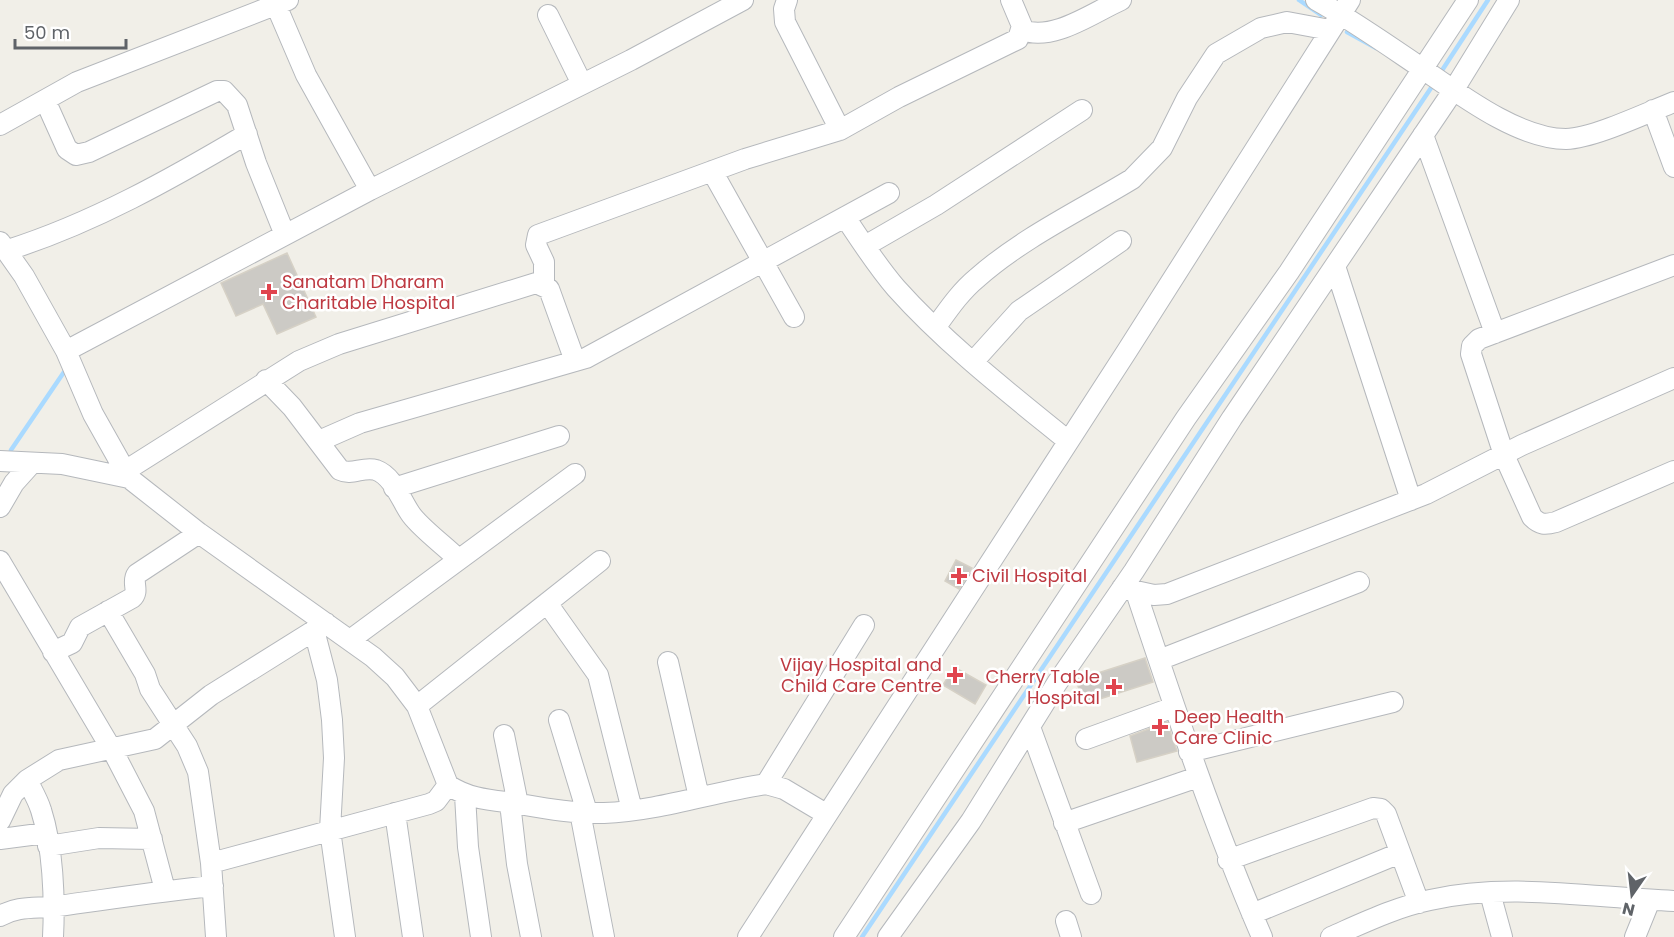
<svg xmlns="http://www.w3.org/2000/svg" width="1674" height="937" viewBox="0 0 1674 937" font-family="Poppins,sans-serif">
<rect width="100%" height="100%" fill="#f1efe8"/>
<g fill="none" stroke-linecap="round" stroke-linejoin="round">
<!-- stream -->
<path stroke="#aadaff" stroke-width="4.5" d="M1299,0L1321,15
M1347,32L1376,48
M1439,75L1488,0
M11,450L64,372
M862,937L1435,82"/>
</g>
<!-- building -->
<path fill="#cccac5" stroke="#d6d1c6" stroke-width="1.5" d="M287,253L316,317L277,334L263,304L236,316L221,283Z
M956,560L972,568L959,589L945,581Z
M1145,658L1153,682L1084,704L1076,680Z
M954,667L986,685L975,704L943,685Z
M1167,722L1177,751L1137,762L1130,736Z"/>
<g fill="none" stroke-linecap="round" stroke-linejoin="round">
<defs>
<path id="minor" d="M787,0L784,9L785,22L840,130
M1316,0C1352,20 1386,44 1420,67C1458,93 1518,139 1566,139C1594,138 1646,113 1674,102
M276,5L306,75L370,190
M548,15L582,84
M1022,30C1053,42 1092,13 1121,0
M45,100L67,149L76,155L89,152L217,91H224L237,105L256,163L285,235
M1653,110L1674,167
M0,125L77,82L288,0
M1423,135L1495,333
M712,171L794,317
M845,217C861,241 877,266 896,288C947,345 1009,393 1068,441
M0,242L24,276L66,351L93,414L129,478
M865,246L936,205L1082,110
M8,250C93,223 171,179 247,134
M1674,265L1479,339L1472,346L1471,354L1504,455L1532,517C1540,525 1545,525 1556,522L1674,471
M1335,266L1411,500
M544,284V262L536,245L538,235L745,159L840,130L899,97L1018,39L1022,26L1011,0
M935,328C948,310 960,292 977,278C1022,238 1081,210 1132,179L1162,148L1187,98L1216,54L1261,28L1287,22L1330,30
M66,351L370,190L631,60L743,0
M973,362L1019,311L1121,241
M266,380L292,407L340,470C352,476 363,466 376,470C393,476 401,500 410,513C418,526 445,546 457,558
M319,441L360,423L586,358L889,193
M0,461L62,464L129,478L199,533L373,657L395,677L417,706L448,785C469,799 490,800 514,803C543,808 574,814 604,813C659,811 712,792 766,784L784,789L826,814
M125,471L299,361L339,344L536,283L549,289L575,361
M394,488L559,436
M0,507L14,483L32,463
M0,561L115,755L144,811L165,890
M1122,588L1154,595L1167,594L1426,494L1522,445L1674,378
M1136,592C1175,709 1213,824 1262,937
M547,603L598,675L632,810
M108,611L145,674L150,689L187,746L198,772L211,863L216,937
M314,630L327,680L332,720L334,758L330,830L345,937
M350,640L575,474
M53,652L72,643L80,627L132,598C140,591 131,582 137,574L199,533
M1159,660L1359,582
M668,662L699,797
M417,706L600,561
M559,720L587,812
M1030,727L1091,894
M504,735L518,804
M1086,739L1174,707
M1189,752L1393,702
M27,780C32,790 38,800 41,810C53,847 55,898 53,937
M766,784L864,625
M465,795L468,847L481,937
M510,803L517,864L531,937
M580,812L604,937
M395,813L413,937
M0,821L13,794L27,780L59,760L155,739L211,695L326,623
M1064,823L1198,777
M0,839L46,833
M48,846L99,838L152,839
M1228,860L1373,808L1381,809L1386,814L1419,903
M211,863L429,804L436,801L448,785
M1490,893L1502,937
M1252,914L1400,853
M0,916C19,905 37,909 58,906C110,899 161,891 213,886
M1066,921L1071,937
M748,937L1127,351L1350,0
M844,937L1186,418L1289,272L1468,0
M888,937L971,821L1057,683L1134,571L1232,418L1453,91L1509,0
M1331,937C1363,923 1396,907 1430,900C1509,882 1594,898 1674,901
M1635,937L1650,900"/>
</defs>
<!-- minor casing -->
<use href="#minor" stroke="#b5b8bc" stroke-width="22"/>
<!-- minor -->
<use href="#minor" stroke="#fff" stroke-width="20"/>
</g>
<!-- markers -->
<g fill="#e0444e" stroke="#fff" stroke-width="2">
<path d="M266 283h6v6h6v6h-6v6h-6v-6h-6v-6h6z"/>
<path d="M956 567h6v6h6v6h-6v6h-6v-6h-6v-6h6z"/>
<path d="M952 666h6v6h6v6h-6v6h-6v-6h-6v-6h6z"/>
<path d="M1111 678h6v6h6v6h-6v6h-6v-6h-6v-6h6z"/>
<path d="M1157 718h6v6h6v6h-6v6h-6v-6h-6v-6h6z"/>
</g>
<g text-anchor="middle" stroke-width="5" stroke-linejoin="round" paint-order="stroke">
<!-- health labels -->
<g font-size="18" fill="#be3a42" stroke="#fff" text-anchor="start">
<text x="282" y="288">Sanatam Dharam<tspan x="282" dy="21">Charitable Hospital</tspan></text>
<text x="972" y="582">Civil Hospital</text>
<text x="942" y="671" text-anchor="end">Vijay Hospital and<tspan x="942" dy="21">Child Care Centre</tspan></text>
<text x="1100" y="683" text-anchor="end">Cherry Table<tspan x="1100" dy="21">Hospital</tspan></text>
<text x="1174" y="723">Deep Health<tspan x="1174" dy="21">Care Clinic</tspan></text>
</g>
</g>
<!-- north arrow -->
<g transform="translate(1632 895) rotate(194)" stroke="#ffffff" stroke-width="4.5" paint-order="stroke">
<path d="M0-4.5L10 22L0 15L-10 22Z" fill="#5f6368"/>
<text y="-9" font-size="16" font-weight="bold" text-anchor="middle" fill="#5f6368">N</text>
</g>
<!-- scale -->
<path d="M15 39v9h111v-9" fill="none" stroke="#5f6368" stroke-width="3"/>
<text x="24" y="39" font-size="18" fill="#5f6368" stroke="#ffffff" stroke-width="4.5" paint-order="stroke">50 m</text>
</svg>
